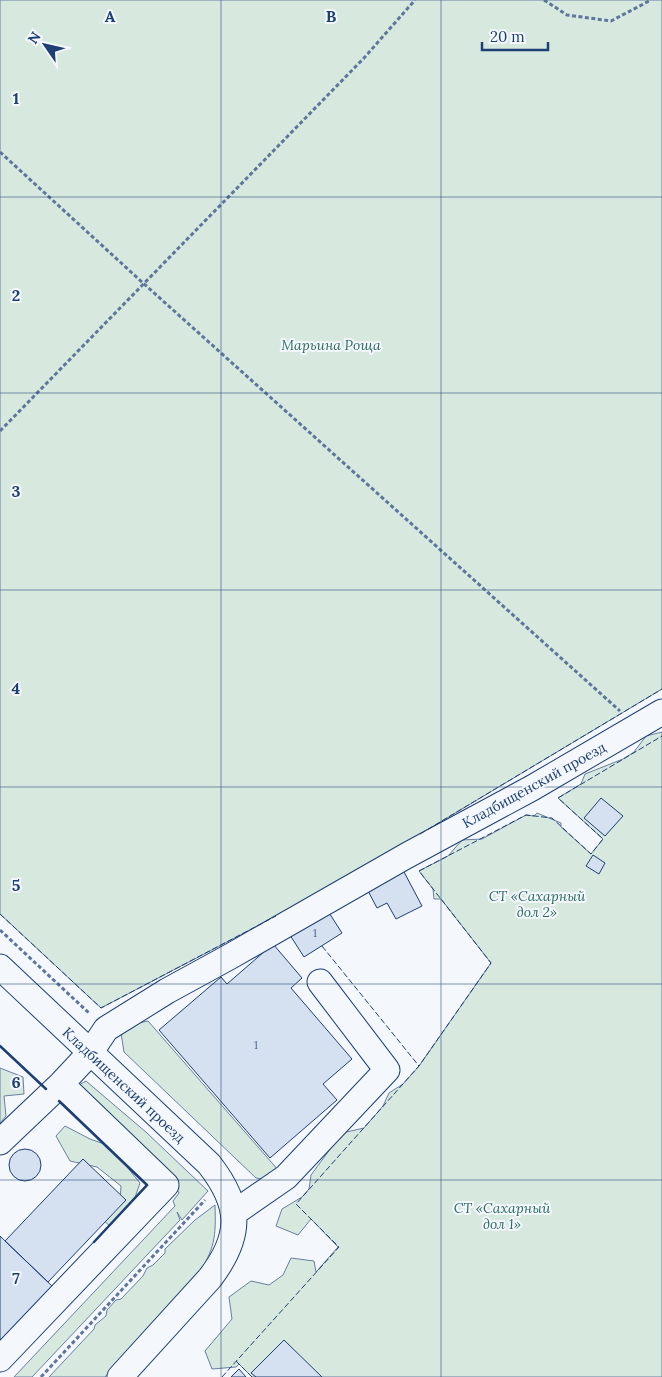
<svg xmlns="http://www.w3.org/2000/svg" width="662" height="1377" viewBox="0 0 662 1377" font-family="Lora,serif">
<rect width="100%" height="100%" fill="#f4f7fb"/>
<!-- green -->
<path fill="#d7e8df" stroke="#687fa3" d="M0,0H662V689L332,887L101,1008L0,914Z
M662,732V1377H252L239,1364L236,1367L212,1369L205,1351L232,1319L229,1297L251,1281L269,1285L283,1275L291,1258L314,1261L316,1272L338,1247L311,1219L298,1235L276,1226L282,1209L302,1197L309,1189L311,1175L342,1133L364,1128L383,1106L389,1093L403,1084L419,1066L491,963L441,899H434L433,889L419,871L448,856L462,840L482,839L526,815L534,816L537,813L561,823V827L591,854L603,839L558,798L581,784L585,774L623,759L634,752L646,736Z
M148,1021L279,1171L268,1180L256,1178L124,1052L121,1033L130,1025Z
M0,1068L23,1077L24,1094L4,1096L6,1116L0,1123Z
M86,1081L147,1133L208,1191L182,1220L177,1212L180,1220L32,1377H14L175,1206L173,1201L179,1193L169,1174L79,1085Z
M65,1126L90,1139L110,1146L140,1183L130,1212L112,1228L101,1218L120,1202L121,1186L97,1167L70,1161L56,1136Z
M215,1205C216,1237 215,1249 197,1276L105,1377H49L94,1329L95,1325L106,1316L107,1310L116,1300L121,1299L143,1276L147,1268L153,1265L165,1253V1249L195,1220Z"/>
<!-- building -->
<path fill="#d5e0f0" stroke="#1d3f73" d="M601,798L623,816L605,836L584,818Z
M593,855L605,863L599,874L586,866Z
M403,870L422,906L396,919L387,903L377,908L367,889Z
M326,908L342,933L304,957L288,932Z
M273,944L302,978L291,988L352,1059L323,1084L337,1100L270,1158L159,1030L221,977L227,984Z
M9 1165a16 16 0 1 1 32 0a16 16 0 1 1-32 0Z
M83,1159L126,1200L48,1282L5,1241Z
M0,1236L53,1287L0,1342Z
M284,1340L322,1377H256L251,1373Z
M239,1369L246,1377H231Z"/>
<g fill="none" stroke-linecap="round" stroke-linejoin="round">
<defs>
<path id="minor" d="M0,967L209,1164C242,1206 242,1236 210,1278L120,1377
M0,1142L61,1084L90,1053L106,1029L167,991L231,956L406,856L532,788L662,712
M234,1213L286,1177L387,1070L320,982
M0,1359L166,1185L61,1084"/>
</defs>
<!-- minor casing -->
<use href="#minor" stroke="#1d3f73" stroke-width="27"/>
<!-- path -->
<path stroke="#5e769c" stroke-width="3" stroke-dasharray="4 2.5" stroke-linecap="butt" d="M544,0L567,15L611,21L651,0
M0,152L143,283L620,711
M0,431L364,58L415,0
M0,930L89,1013
M41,1377L205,1200"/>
<!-- minor -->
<use href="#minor" stroke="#f4f7fb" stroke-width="25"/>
<!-- fence -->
<path stroke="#1d3f73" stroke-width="1" stroke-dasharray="6 2.5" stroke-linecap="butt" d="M420,834L662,689
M0,914L101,1008L276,916
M322,946L419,1066
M236,1361L252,1377
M222,1377L339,1247L296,1204L419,1066L491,963L419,871L526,815L552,818L591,854L603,839L558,798L662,736"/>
<!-- wall -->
<path stroke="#1d3f73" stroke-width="2.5" d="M0,1046L46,1089
M59,1101L147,1185L94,1242"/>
</g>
<!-- grid -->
<path fill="none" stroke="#1d3f73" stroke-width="1" stroke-opacity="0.55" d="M221,0V1377M441,0V1377M0,197H662M0,393H662M0,590H662M0,787H662M0,984H662M0,1180H662"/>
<g text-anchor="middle" stroke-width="4" stroke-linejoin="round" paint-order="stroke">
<!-- number labels -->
<g font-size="11" fill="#4b6792">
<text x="315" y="937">1</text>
<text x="256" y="1049">1</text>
</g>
<!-- park labels -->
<g font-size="14" font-style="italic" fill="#2c6c60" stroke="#f4f7fb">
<text x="331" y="350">Марьина Роща</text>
<text x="537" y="901">СТ «Сахарный<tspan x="537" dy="16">дол 2»</tspan></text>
<text x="502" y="1213">СТ «Сахарный<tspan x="502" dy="16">дол 1»</tspan></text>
</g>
<!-- street labels -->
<g font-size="14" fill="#1d3f73" stroke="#f4f7fb">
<text transform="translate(534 785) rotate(-29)" y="5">Кладбищенский проезд</text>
<text transform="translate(124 1085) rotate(43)" y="5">Кладбищенский проезд</text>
</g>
</g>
<g font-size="16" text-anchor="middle" font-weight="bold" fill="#1d3f73" stroke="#f4f7fb" stroke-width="4" stroke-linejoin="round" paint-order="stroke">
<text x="110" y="22">A</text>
<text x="331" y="22">B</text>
<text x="16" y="104">1</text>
<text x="16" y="301">2</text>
<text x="16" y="497">3</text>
<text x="16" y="694">4</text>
<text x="16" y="891">5</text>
<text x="16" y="1088">6</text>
<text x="16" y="1284">7</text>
</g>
<!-- north arrow -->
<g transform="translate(45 45) rotate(304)" stroke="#f4f7fb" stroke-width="4" paint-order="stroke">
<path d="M0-4L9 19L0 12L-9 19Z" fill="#1d3f73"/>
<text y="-8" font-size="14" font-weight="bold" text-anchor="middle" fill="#1d3f73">N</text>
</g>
<!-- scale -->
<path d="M482 42v8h66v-8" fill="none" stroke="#1d3f73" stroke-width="2.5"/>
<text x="490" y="42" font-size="15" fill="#1d3f73" stroke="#f4f7fb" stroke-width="4" paint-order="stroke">20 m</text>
</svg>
